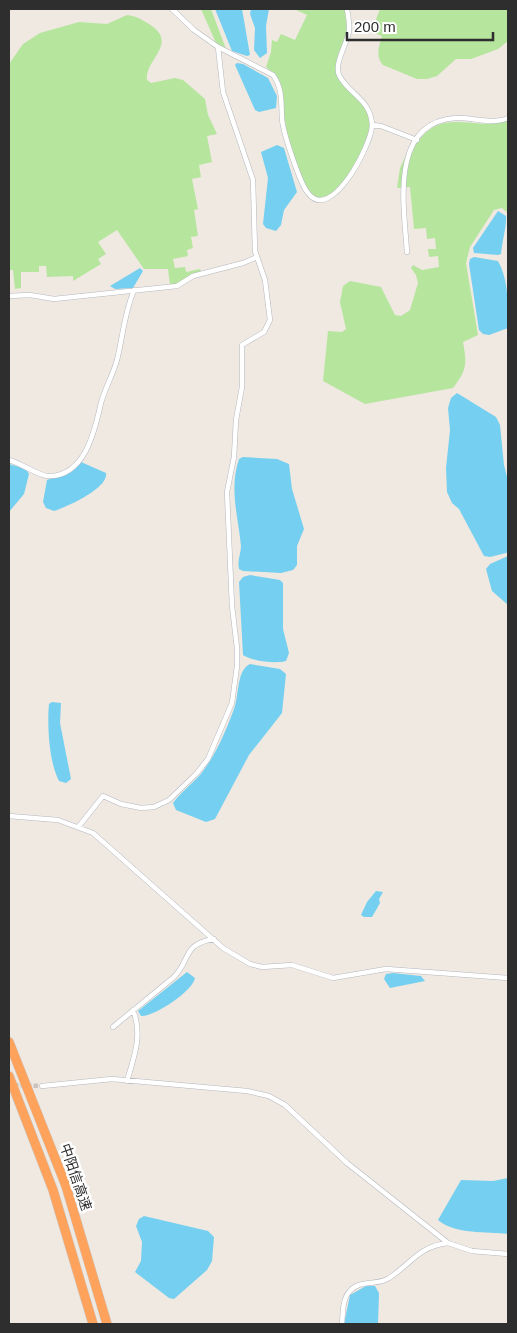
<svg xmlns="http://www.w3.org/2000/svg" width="517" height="1333" viewBox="0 0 517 1333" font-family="Helvetica,'Noto Sans SC',sans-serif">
<rect width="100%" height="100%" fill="#efe9e1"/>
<!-- green -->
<path fill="#b6e59e" d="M201,9H211L226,49L216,43Z
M294,9H345L347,30L337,72C350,87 367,102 370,123C372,136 352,177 342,186C334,193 326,198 315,198L307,190L288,143L280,84L274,74L266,67L271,52L272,40L277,42L281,34L295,40L307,15Z
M380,9H508V41L498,49L471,59H456L437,76L427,79H417L383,65C375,56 379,46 382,36L371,32Z
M127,15C136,16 141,19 149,24C180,43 144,60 147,80L151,83L175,78L183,80L205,99L208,115L217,134L207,136L212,162L199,165L201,177L192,179L198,209L194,210L198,236L191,237L193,248L187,250L188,256L173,259L175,268L185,267L186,272L200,269L201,271L175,285H170L168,269H144L117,230L98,242L106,254L98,259L101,264L73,281V276L47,277L46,266H39V272H21V288L15,289L13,270H9V64L23,44L40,33L79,22L107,24Z
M508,120V213L502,208L494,210L470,247L466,263L478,335L463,342C467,364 467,370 453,388L365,404L323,381L328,331L342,332L346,329L340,302L343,286L350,281L381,287L395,315L401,316L410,310L418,283L416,275L411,268L413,265L422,270L439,267L438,256L429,257L428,249H436L435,238L427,239L426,228L414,229L410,187L397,188L400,168L412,142L417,143C443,105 476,133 508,120Z"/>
<!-- water -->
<path fill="#75cff0" d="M215,9H242L250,55L247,56L232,51Z
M251,9H269L266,26L267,53L260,58L254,50L255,28L250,14Z
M237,63L243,64L268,78L277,96L276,108L259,112L255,110L235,65Z
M277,145L284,148L297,192L284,210L281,225L276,231L266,228L263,224L268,178L261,152Z
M498,211L506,216C507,224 502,242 501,254L498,255L474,253L473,248Z
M474,257L498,261C509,280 508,307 508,328L489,335L483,334L479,330L469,264L470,259Z
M140,268L143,271L133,288L115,289L110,286Z
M457,393L496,417L500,425L504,465L508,481V552L506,553L490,557L484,556L459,509L452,503L447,492L446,468L450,430L448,408L451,398Z
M243,457L277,459L289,464L292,489L304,529L297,546V565L293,570L281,573L243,571L239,569C237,560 241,554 241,546C238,515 229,489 239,459Z
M81,462L106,473C109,488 67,507 54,511L46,508L43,502L47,480L62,475Z
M9,464L26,469L29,474L24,494L9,512Z
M508,556V605L492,591L486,569L490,564Z
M250,575L280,580L283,583V629L289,653L286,661C275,664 252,661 243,655L239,582L243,577Z
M250,664L280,669L286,674L282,713L249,755L215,819L206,822L176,810L173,803C181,792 191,785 200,775C215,757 227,729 235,706C239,693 237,670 250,664Z
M52,702L61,703L60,723L71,779L66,783L59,781C49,762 47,725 49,704Z
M376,891L383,892L379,899L380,903L372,917H364L361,915L367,902Z
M187,972L195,978C193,991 154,1017 141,1016L138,1011Z
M393,973L421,976L425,981L390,988L384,979L386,974Z
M508,1178V1234C487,1231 455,1235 438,1220L461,1180L493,1181Z
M144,1216L208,1231L214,1237L212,1261L207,1270L174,1299L169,1298L135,1272L141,1261L142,1242L136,1226L139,1219Z
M366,1286H375L379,1293L378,1324H344L350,1295Z"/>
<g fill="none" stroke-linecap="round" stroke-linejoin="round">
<!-- street-tunnel -->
<path stroke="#c8c4bd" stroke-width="4.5" stroke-dasharray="4.5 2" stroke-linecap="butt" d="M14,1085L42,1086"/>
<defs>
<path id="street" d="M172,9L194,30L218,47L273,75C283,89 281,103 282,119C283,132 300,184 308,193C331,224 372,144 372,125C371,99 348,94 339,75C334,63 347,44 349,31C350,24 348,16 347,9
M372,125L381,126L417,140
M407,252C404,207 389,123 455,118C472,117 493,125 508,118
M9,296L30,295L54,299L177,286L193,276L243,263L257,257
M9,460C20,463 38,475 47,476C85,478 95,430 101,403C105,388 113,375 117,360C123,336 124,314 134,290
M9,816L58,820L93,833L223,948L250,964L262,967L292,965L333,978L386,969L508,978
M79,826L103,796L121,804L141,808L154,807L169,800L197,773L208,759L232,703L237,666V648L232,606L227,492L234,457L236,420L242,387V345L264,332L270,320L265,280L255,251L253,180L223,92L218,47
M113,1027L174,977C191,960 182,944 214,939
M127,1081C134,1057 143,1035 133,1010
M42,1086L112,1079L247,1091L269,1096L285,1105L347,1163L448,1243L472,1251L508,1254
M342,1324C343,1314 342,1299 350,1291C360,1279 378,1286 389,1278C411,1264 419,1246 448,1243"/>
<path id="highway" d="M9,1042L66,1186L107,1324
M9,1076L53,1190L93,1324"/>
</defs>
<!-- street casing -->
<use href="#street" stroke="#b4b7c1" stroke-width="5.5"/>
<!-- highway casing -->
<use href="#highway" stroke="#c9c9c9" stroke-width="10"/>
<!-- street -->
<use href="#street" stroke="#fff" stroke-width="4.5"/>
<!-- highway -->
<use href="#highway" stroke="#ffa35c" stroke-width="9"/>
</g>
<g text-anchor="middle" stroke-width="5" stroke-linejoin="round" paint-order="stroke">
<!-- street labels -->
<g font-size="14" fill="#2e2e2e" stroke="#fff">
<text transform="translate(76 1177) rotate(71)" y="5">中阳信高速</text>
</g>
</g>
<!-- border -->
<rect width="517" height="1333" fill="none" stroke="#2e2e2e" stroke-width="20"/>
<!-- scale -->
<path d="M347 32v8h146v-8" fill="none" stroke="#2e2e2e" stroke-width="2.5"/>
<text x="354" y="32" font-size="15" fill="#2e2e2e" stroke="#ffffff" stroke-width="4" paint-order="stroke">200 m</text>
</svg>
